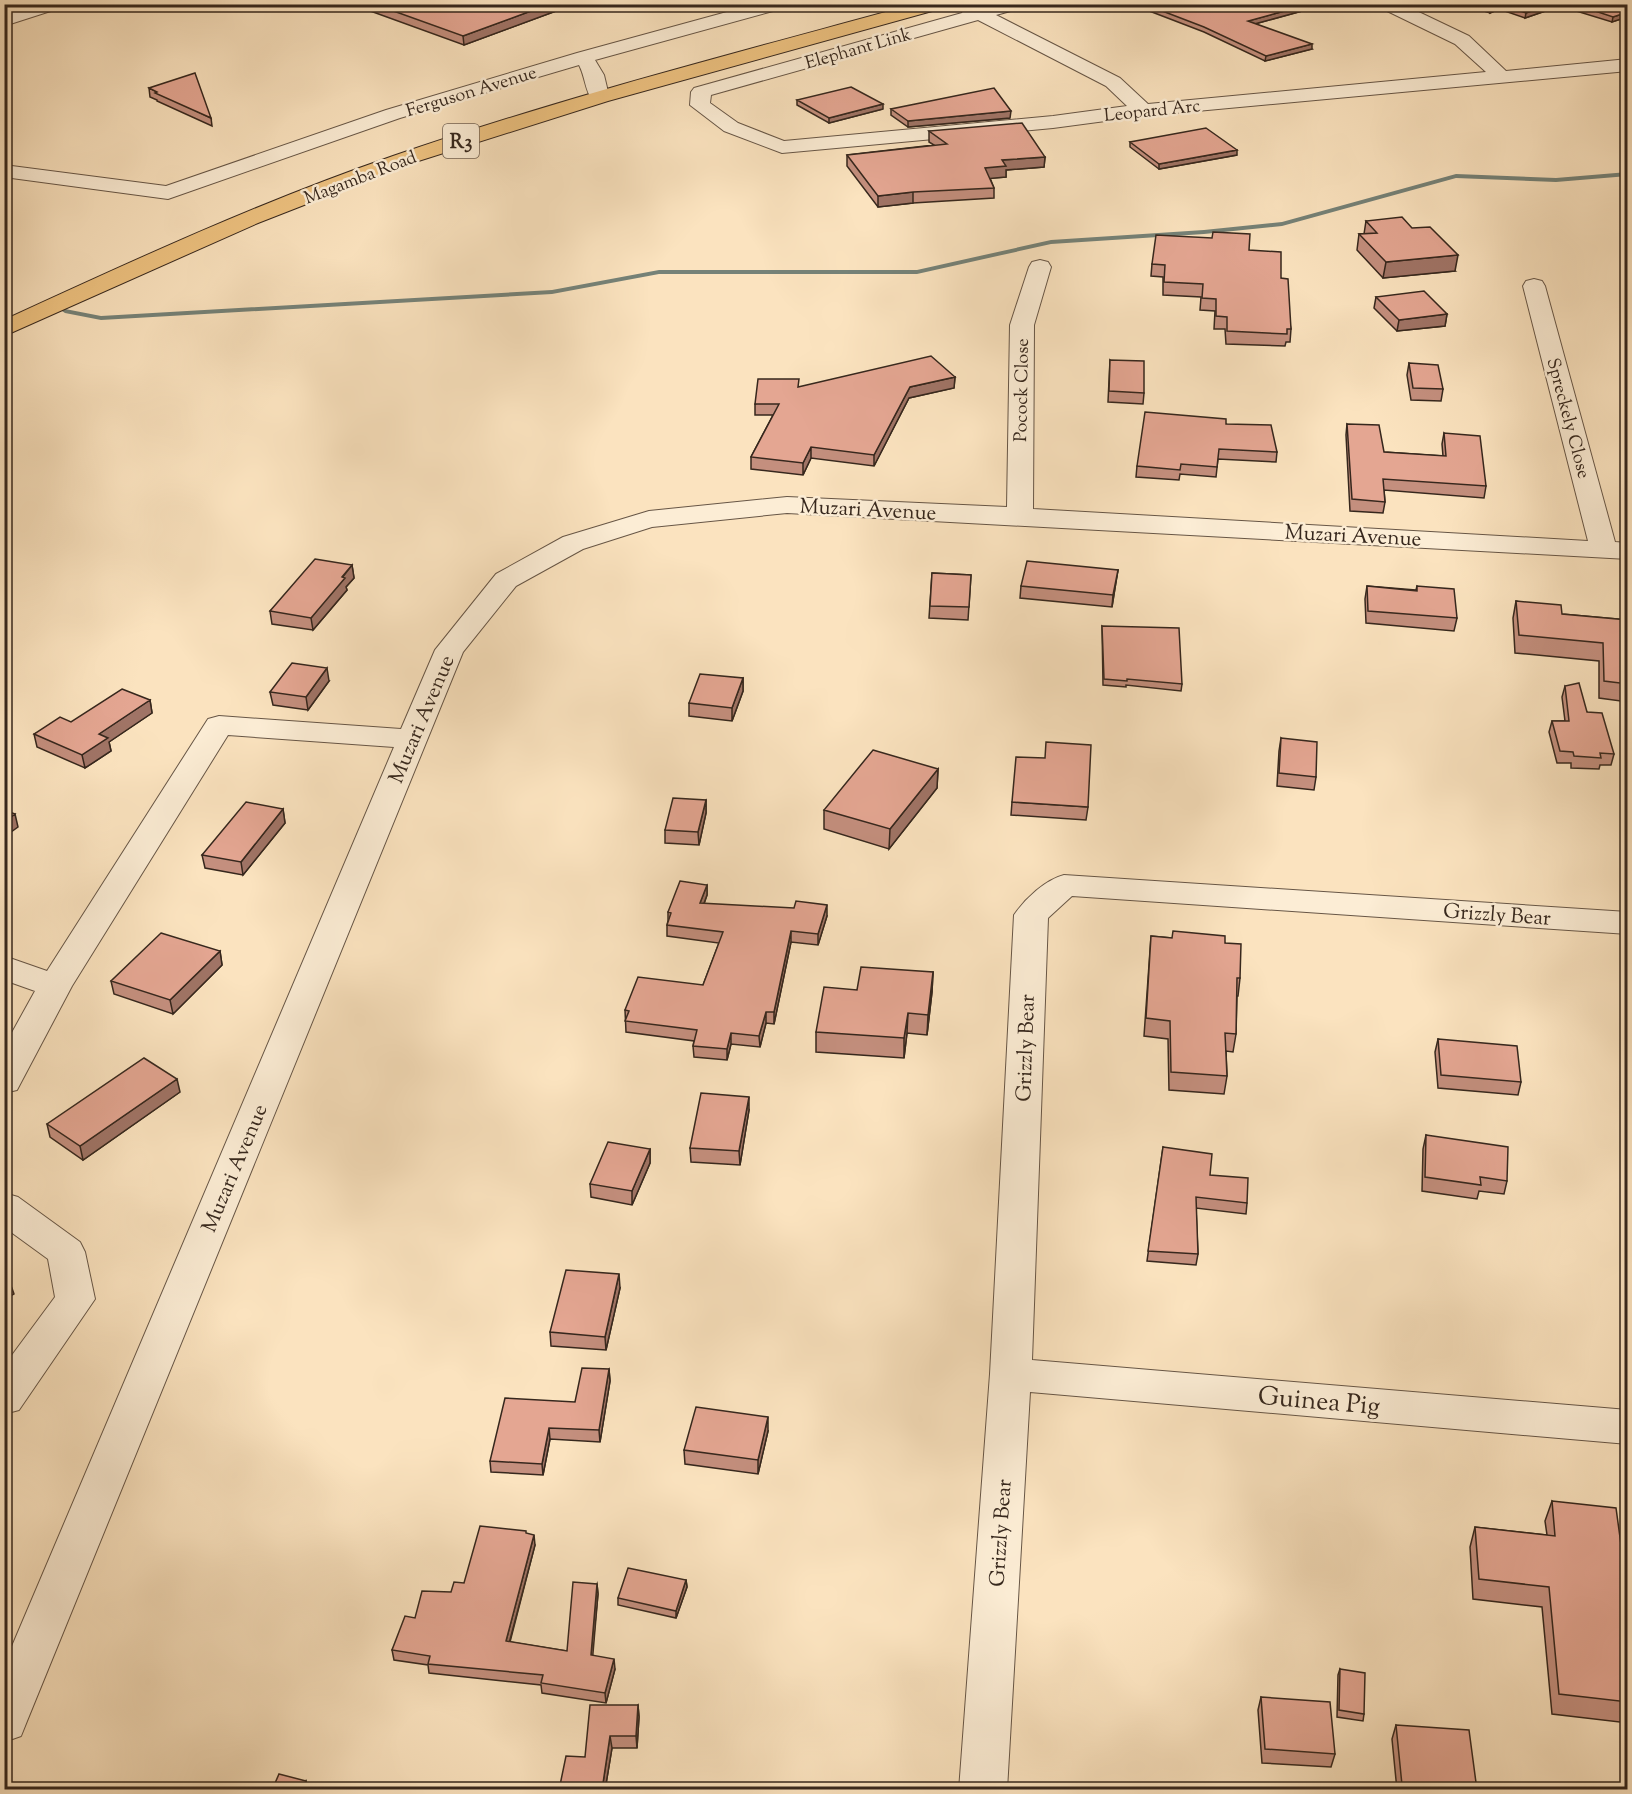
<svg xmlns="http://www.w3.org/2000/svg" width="1632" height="1794" viewBox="0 0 1632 1794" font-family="'Sorts Mill Goudy',serif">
<rect width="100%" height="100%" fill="#fbe3bf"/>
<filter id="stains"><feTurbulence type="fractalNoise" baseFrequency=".00333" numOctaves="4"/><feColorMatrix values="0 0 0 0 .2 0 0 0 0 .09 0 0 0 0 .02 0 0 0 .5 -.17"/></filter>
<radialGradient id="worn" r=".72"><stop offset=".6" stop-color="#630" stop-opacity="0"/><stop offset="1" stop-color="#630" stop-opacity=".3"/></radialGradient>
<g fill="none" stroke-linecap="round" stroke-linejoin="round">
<!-- stream -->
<path fill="#758278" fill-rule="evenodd" d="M1628,172V176L1556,182L1456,178L1282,226L1204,234L1051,244L917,274H659L552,294L101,320L65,313L62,311L65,309L101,316L552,290L659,270H917L1051,240L1204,230L1282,222L1456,174L1556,178Z"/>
<defs>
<path id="minor" d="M35,4H63L60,8L4,26V15Z
M756,4H787L784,8L595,60L604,75L609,96L606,100H592C585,90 585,76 579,65L400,118L168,199L4,177V165L166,186L386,110L577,53Z
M993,4H1024L1021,8L996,15L1120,78L1148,104L1486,72L1455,44L1381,8L1378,4H1402L1469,36L1506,71L1628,59V71L1143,116L1053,128L782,153L724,131L690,105L691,92L694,88L962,13L964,8H979ZM978,20L1106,86L1127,106L1053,116L784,141L738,123L710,103L711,95Z
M1040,260L1048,262L1051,267L1034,325L1033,509L1588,541L1523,286L1526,281L1534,279L1542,281L1545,286L1615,542L1628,543V559L787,513L652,527L583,549L516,586L463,652L27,1721L21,1736L4,1742V1665L394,747L228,735L72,986L17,1090L4,1093V1047L35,991L4,980V956L47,971L208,719L219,716L401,729L435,650L496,574L563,537L649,511L787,497L1007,507L1010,325L1029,267L1032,262Z
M1064,875L1628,912V934L1072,896L1048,918L1032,1360L1628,1410V1444L1030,1392L1007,1790H959L990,1374L1014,915C1025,899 1045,880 1064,875Z
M4,1193L18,1197L80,1242L85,1252L95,1299L19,1410L4,1414V1366L55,1297L48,1259L4,1227Z"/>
<path id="highway" d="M915,4H946L943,8L608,101L409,164L258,223L4,336V320C132,261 260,202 393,156C564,97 740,52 915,4Z"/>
</defs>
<!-- minor casing -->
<use href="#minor" stroke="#675646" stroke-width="2"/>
<!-- highway casing -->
<use href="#highway" stroke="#36271d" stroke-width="2"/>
<!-- minor -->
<use href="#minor" fill="#fcedd5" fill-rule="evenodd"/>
<!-- highway -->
<use href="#highway" fill="#eec280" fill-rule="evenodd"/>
</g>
<!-- wall -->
<path fill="#c48f7e" stroke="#36271d" stroke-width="1.5" d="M351,4H575L464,45Z
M1131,4H1317V7L1255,24L1312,49L1265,61L1204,32Z
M1462,4H1628V20L1621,19L1612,22L1560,6L1525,18L1499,9L1490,13Z
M149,88L211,118L212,126L157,101V100L150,97Z
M797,100L883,109L829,123L797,105Z
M891,109L1010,118L908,127L891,115Z
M929,131L1045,157L1044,167L1006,170V177L990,178L994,188V198L913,203L878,207L847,166V155L934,145L929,142Z
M1130,142L1237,155L1159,169L1130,147Z
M1366,221L1455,271L1383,278L1357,250L1359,234H1364Z
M1249,250L1281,278L1291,329L1290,342H1286L1285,346L1226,344L1225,329H1214L1215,311L1200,310L1201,297L1163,295V277L1151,276L1152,264Z
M1376,297L1447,314L1445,326L1397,331L1374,308Z
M1110,360L1144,393L1143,404L1108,402Z
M1409,363L1443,389L1441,401L1411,400L1407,375Z
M955,377L954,388L909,398L874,466L811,458L803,475L751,469V457L773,415H755V404L799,387Z
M1226,424L1277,452L1276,462L1218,459L1216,477L1180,474L1179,480L1136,477L1137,466Z
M1347,424L1384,452L1443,456L1442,444L1444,433L1486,486L1484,498L1384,490L1385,502L1383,513L1350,511L1346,435Z
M352,565L354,578L346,587L347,590L313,630L272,624L270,611Z
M1118,570L1116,582L1112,607L1020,598L1021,586Z
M932,573L971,575L968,620L929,618Z
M1367,586L1416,590L1417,586L1457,618L1454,631L1366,623L1365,599Z
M1516,601L1562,614L1628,620V702L1599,698V661L1515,653L1513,618Z
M1102,626L1182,684L1181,691L1126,685V687L1103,685Z
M743,678V691L732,721L689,716V703Z
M329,681L308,710L273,705L270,692Z
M1565,686L1587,712L1614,754L1611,765H1600L1599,769L1571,768V763H1557L1549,732L1552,721H1565L1562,697Z
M150,700L152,713L109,742L111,751L85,768L37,747L34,734L71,722Z
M1281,738L1316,777L1314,790L1277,786L1279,751Z
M938,769L937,788L889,849L824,829V810Z
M706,800V813L699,845L665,843V830Z
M1012,802L1088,807L1086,820L1011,815Z
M283,809L285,823L243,875L205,868L202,855Z
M707,885V895L704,904L827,916L818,945L791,942L774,1024L766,1023L760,1047L731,1044L727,1060L694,1057L693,1046L694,1041L626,1032L625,1010L703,985L719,943L667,936V925L668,921V912Z
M1151,936L1225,943L1240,978L1238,996H1237L1236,1034L1233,1052L1226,1051L1227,1076L1224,1094L1169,1090L1168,1039L1144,1036Z
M220,951L222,965L173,1014L114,994L111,981Z
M933,972L932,992L927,1035L907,1033L904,1058L816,1052V1032L857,990Z
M1438,1039L1521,1082L1518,1095L1438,1088L1435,1052Z
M180,1092L83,1160L50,1137L47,1124Z
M749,1110L740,1165L691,1162L690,1148Z
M1426,1135L1507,1181L1504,1194L1479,1191L1477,1199L1422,1191L1423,1149Z
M1163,1147L1210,1175L1247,1203L1246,1214L1196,1208L1198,1254L1196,1265L1147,1261Z
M650,1149V1163L632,1205L591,1197L590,1184Z
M620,1288L606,1350L551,1346L550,1332Z
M609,1369L610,1381L600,1442L550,1439L543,1475L491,1472L490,1461L575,1402Z
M768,1431L758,1474L685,1464L684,1450Z
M1552,1501L1628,1596V1723L1552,1714L1542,1607L1473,1599L1470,1547L1475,1527L1547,1535L1545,1521Z
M527,1534L535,1545L510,1642L567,1651L597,1584L598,1594L592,1655L615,1669L606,1703L542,1693L541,1685L429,1673L428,1665L394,1660L392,1650L415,1618L464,1583Z
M686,1580L687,1587L676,1618L618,1605V1598Z
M1340,1669L1364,1714L1363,1721L1337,1717L1338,1675Z
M1261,1697L1335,1754L1331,1767L1262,1763L1258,1710Z
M638,1705L639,1717L637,1748H612L605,1790H559L585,1757Z
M1396,1725L1477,1790H1397L1392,1739Z"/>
<!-- shaded-wall -->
<path fill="#a07466" stroke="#36271d" stroke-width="1.5" d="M550,4H575L464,45L463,36Z
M1310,4H1317V7L1247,26L1248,21Z
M1500,4L1499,9L1490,13V8Z
M1550,4H1560V6L1525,18L1526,13Z
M1622,14L1621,19L1612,22L1613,17Z
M1312,44V49L1265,61L1266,56Z
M883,104V109L829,123V118Z
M1011,111L1010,118L908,127V121Z
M1237,150V155L1159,169V164Z
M1045,157L1044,167L1006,170V177L985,179V168L1002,160Z
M913,192V203L878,207V196Z
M1458,255L1455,271L1383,278L1386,262Z
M1447,314L1445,326L1397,331L1399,320Z
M955,377L954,388L909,398L874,466V455L910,387Z
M811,447V458L803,475V463Z
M352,565L354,578L346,587L347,590L313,630L311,618Z
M1118,570L1116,582L1112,607L1113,595Z
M327,668L329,681L308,710L306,697Z
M743,678V691L732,721V708Z
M150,700L152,713L109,742L111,751L85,768L82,755L99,734Z
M938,769L937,788L889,849L890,829Z
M706,800V813L699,845L698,832Z
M283,809L285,823L243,875L241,862Z
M15,814L18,827L4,837V822Z
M707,885V895L700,914V903Z
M827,905V916L818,945V934Z
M791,931V942L774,1024V1012Z
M220,951L222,965L173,1014L170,1000Z
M933,972L932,992L927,1035L928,1015Z
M766,1012V1023L760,1047L759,1036Z
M908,1013L907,1033L904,1058V1038Z
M731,1033V1044L727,1060V1049Z
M177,1079L180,1092L83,1160L80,1146Z
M749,1097V1110L740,1165L739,1151Z
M650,1149V1163L632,1205V1191Z
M619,1274L620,1288L606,1350L605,1337Z
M9,1280L14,1294L4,1300V1283Z
M609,1369L610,1381L600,1442L599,1430Z
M768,1417V1431L758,1474V1460Z
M549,1428L550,1439L543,1475L542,1464Z
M534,1535L535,1545L507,1651L506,1641Z
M686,1580L687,1587L676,1618V1611Z
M597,1584L598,1594L592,1665L591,1655Z
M614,1659L615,1669L606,1703L605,1693Z
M638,1705L639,1717L637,1748L636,1736Z
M610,1736L612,1748L605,1790H602Z
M306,1781L308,1788L307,1790H302Z"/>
<!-- building -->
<path fill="#e4a692" stroke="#36271d" stroke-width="1.5" d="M374,4H550L463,36Z
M1144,4H1310L1248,21L1312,44L1266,56L1204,27Z
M1479,4H1500L1490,8Z
M1500,4H1550L1526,13Z
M1574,4H1628V15L1622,14L1613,17Z
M195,73L211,118L155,93L157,92L149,88Z
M851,87L883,104L829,118L797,100Z
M994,88L1011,111L908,121L891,109Z
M1022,123L1045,157L1002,160L1006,166L985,168L994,188L913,192L878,196L847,155L947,144L929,131Z
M1206,128L1237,150L1159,164L1130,142Z
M1402,217L1412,228L1430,227L1458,255L1386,262L1359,234L1377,233L1366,221Z
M1213,232L1250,234L1249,250L1281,252V278L1288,279L1291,329H1287V334L1227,331V317L1216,316V299L1202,298L1203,284L1164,282L1165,265L1152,264L1156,235L1212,238Z
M1424,291L1447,314L1399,320L1376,297Z
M931,356L955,377L910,387L874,455L811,447L803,463L751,457L779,404H755L758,379H799L798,387Z
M1110,360L1144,361V393L1109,391Z
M1409,363L1438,365L1443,389L1413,388Z
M1145,412L1226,419V424L1271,425L1277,452L1219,449L1217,467L1181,464L1180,470L1137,466Z
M1347,424L1379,425L1384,452L1446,456L1444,433L1480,436L1486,486L1383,479L1385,502L1352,499Z
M315,559L352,565L342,577L345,578L311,618L270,611Z
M1027,561L1118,570L1113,595L1021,586Z
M932,573L971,575L969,607L930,606Z
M1367,586L1417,591V586L1454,589L1457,618L1368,611Z
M1516,601L1561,605L1562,614L1628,620V684L1604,681L1603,643L1519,635Z
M1102,626L1179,628L1182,684L1127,679V681L1104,679Z
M292,663L327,668L306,697L270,692Z
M700,674L743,678L732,708L689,703Z
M1579,683L1587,712L1602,713L1614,754L1600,753L1601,758L1574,756L1573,752L1560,751L1552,721H1569L1565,686Z
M122,689L150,700L99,734L108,738L82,755L34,734L60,717L71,722Z
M1281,738L1317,742L1316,777L1279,773Z
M1046,742L1091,745L1088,807L1012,802L1016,757L1045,758Z
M873,750L938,769L890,829L824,810Z
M673,798L706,800L698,832L665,830Z
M246,802L283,809L241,862L202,855Z
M4,810L15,814L4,822Z
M680,881L707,885L700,903L794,908L796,901L827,905L818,934L791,931L774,1012H766L759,1036L731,1033L727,1049L693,1046L697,1030L625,1021L629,1011L625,1010L638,977L703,985L723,932L667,925L671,913L668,912Z
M1173,931L1225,936V943L1241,944L1240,978H1237L1236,1034L1225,1033L1227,1076L1171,1072L1170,1021L1146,1018L1151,936L1172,938Z
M161,933L220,951L170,1000L111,981Z
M861,967L933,972L928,1015L908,1013L904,1038L816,1032L824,987L857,990Z
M1438,1039L1517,1046L1521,1082L1441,1075Z
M144,1058L177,1079L80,1146L47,1124Z
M701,1093L749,1097L739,1151L690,1148Z
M1426,1135L1508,1147L1507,1181L1480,1177L1481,1185L1425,1177Z
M608,1142L650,1149L632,1191L590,1184Z
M1163,1147L1212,1154L1210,1175L1248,1178L1247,1203L1196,1197L1198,1254L1148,1251Z
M566,1270L619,1274L605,1337L550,1332Z
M4,1276L9,1280L4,1283Z
M582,1368L609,1369L599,1430L549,1428L542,1464L490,1461L505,1398L575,1402Z
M696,1407L768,1417L758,1460L684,1450Z
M1552,1501L1616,1508L1628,1596V1702L1559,1694L1549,1587L1479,1579L1475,1527L1555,1536Z
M480,1526L526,1531V1533L534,1535L506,1641L567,1651L573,1582L597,1584L591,1655L614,1659L605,1693L541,1683L543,1675L428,1664L430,1656L392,1650L405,1616L415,1618L422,1591L451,1592L454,1582L464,1583Z
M628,1568L686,1580L676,1611L618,1598Z
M1340,1669L1365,1673L1364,1714L1339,1710Z
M1261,1697L1330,1702L1335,1754L1265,1749Z
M590,1705H638L636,1736H610L602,1790H559L566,1756L585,1757Z
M1396,1725L1469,1730L1477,1790L1402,1785Z
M279,1774L306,1781L302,1790H272Z"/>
<g text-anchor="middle" stroke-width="5" stroke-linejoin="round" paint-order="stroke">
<!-- far-street labels -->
<g font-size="18" fill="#36271d" stroke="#fcedd5">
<text transform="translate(858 48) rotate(-16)" y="6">Elephant Link</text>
<text transform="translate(471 91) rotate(-17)" y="6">Ferguson Avenue</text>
<text transform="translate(1152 110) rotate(-6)" y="6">Leopard Arc</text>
<text transform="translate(360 177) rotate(-21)" y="6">Magamba Road</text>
<text transform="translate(1021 390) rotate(-89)" y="6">Pocock Close</text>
<text transform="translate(1569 418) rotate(75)" y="6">Spreckely Close</text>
</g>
<!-- shield labels -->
<rect fill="#fcedd5" stroke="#716254" stroke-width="1.5" x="443" y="124" width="36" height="34" rx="4.5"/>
<g font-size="20" font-weight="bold" fill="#36271d">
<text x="461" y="148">R3</text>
</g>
<!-- street labels -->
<g font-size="21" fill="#36271d" stroke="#fcedd5">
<text transform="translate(868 509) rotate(3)" y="7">Muzari Avenue</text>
<text transform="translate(1353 535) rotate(3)" y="7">Muzari Avenue</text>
<text transform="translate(421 719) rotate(-67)" y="7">Muzari Avenue</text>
<text transform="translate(1497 914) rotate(4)" y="7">Grizzly Bear</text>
<text transform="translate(1025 1048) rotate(-88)" y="7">Grizzly Bear</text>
<text transform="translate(234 1168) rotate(-67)" y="7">Muzari Avenue</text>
<text transform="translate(1000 1533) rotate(-86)" y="7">Grizzly Bear</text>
</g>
<!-- near-street labels -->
<g font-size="26" fill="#36271d" stroke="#fcedd5">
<text transform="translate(1319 1400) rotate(5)" y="9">Guinea Pig</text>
</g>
</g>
<!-- margin -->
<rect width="1632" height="1794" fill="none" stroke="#fbe3bf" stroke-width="24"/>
<rect x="6" y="6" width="1620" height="1782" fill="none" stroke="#36271d" stroke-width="3"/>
<rect x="12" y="12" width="1608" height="1770" fill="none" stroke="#36271d" stroke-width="1.5"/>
<rect width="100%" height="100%" filter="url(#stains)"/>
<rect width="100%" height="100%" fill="url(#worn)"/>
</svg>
